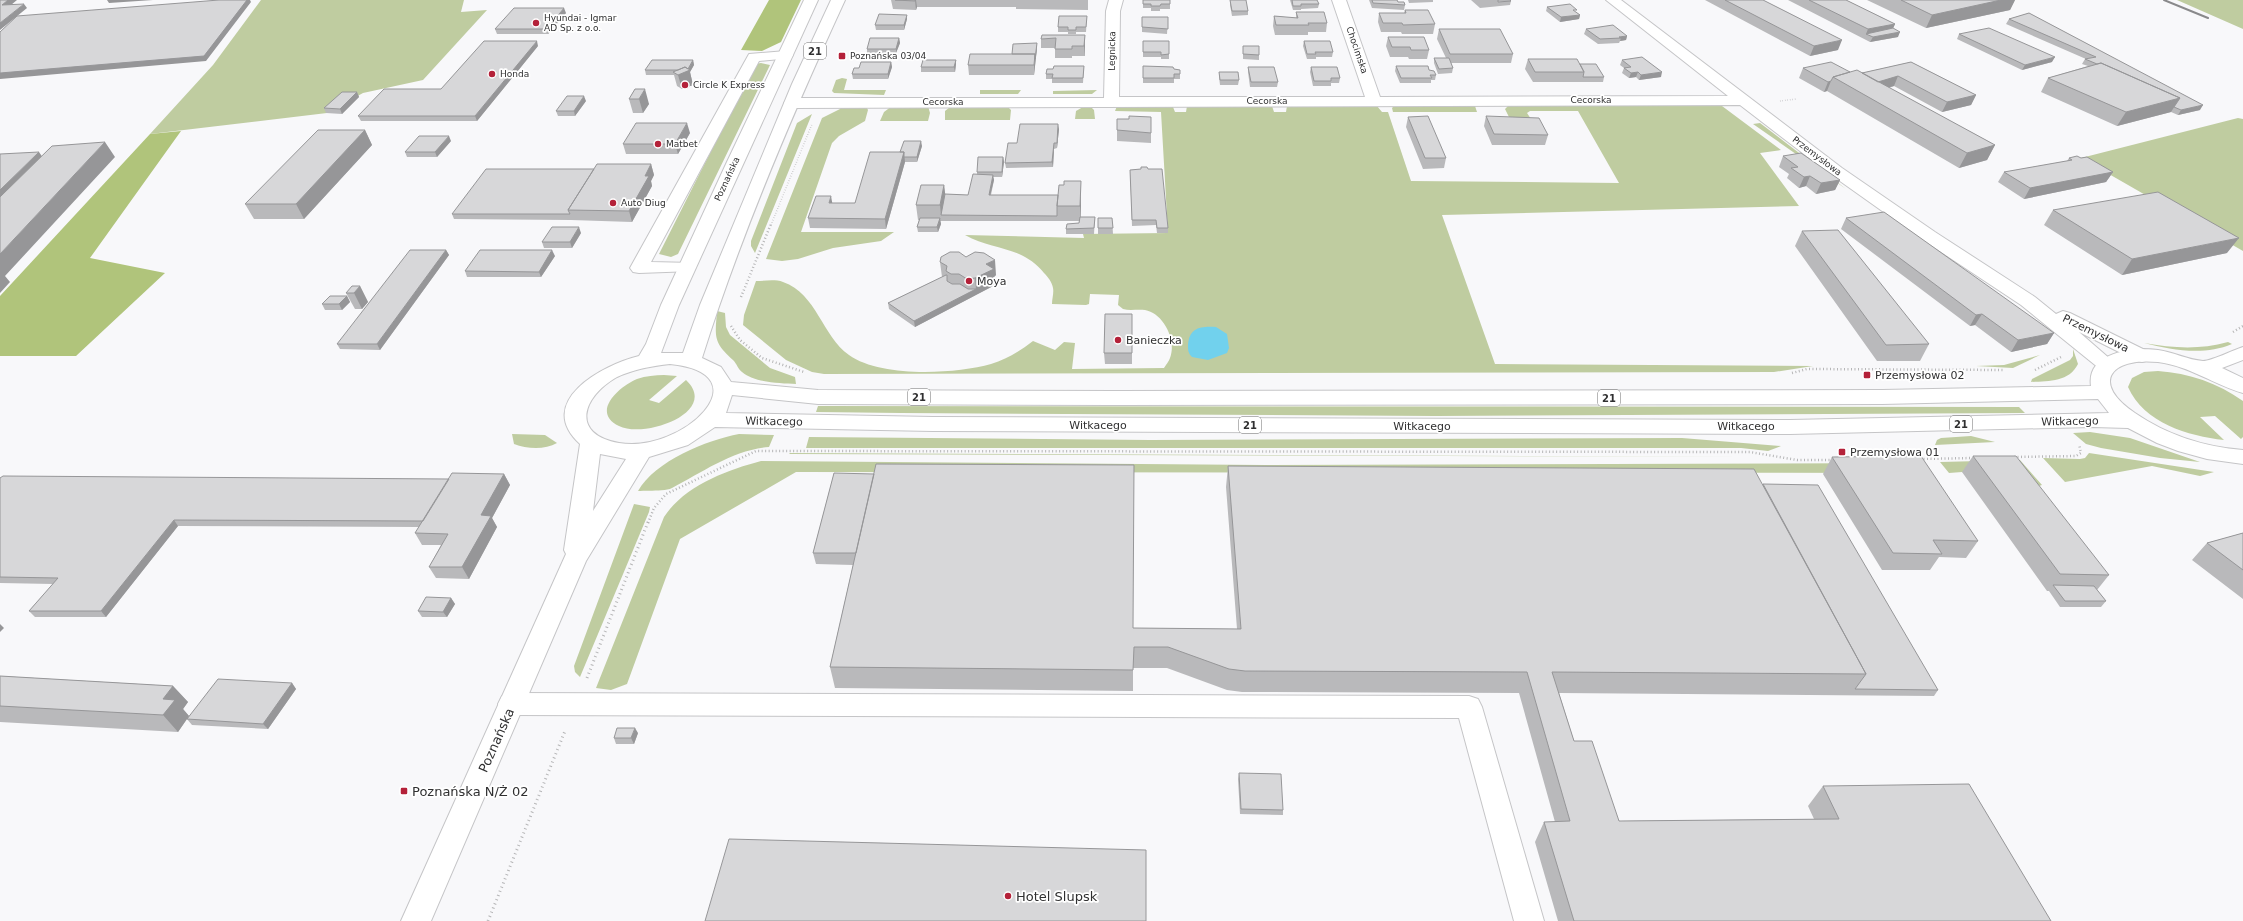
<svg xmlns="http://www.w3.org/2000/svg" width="2243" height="921" viewBox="0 0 2243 921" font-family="'DejaVu Sans',sans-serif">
<rect width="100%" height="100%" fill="#f8f8fa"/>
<!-- green -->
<path fill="#bfcca0" d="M261,0H464L461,12L487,10L423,80L363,93L327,113L150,134L213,65Z
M2177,0H2243V29Z
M761,63L770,65L678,254L671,257L659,254L755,64Z
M842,78L847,79L844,90H886L884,95L834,93L832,91L836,80Z
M980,90H1021L1018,94H980Z
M1097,90L1092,94H1053V91Z
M866,106L868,110L865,121L839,136L832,143L801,232H894L881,241L833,248L798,259L782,261L766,259L822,118L840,109L841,107Z
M892,106H928L930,113L928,121H880L884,112Z
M1117,106L1173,107L1175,112H1186L1187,106H1272L1274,112H1286L1287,106H1377L1382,112H1388L1411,181L1619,183L1578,111H1530L1527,113L1531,119H1510L1505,109L1508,106H1722L1781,150L1760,153L1799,206L1442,215L1495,364L1813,366L1774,372L824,374L812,372L786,360L743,325L744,315L756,281C765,281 775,279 783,282C817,294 822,336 849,355C881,378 955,374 991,364C1007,359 1020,351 1033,341L1055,350L1064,342L1075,343L1072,369L1164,368C1166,365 1169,361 1170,358C1177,340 1163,313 1145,310C1137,309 1130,311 1123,309L1118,305L1119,295L1090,294L1089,304L1086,305L1052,304C1052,299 1054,293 1053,288C1052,282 1048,277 1044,273C1021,245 993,251 965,235L1084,238L1083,234L1168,233L1161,112L1115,111Z
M1394,106H1475L1477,112H1393L1392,108Z
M950,107H1008L1011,110L1010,120H945V111Z
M1083,107H1091L1094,110L1095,119H1075L1076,111Z
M812,114L755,253L751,246V241L797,123Z
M2238,118L2243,119V251L2081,158Z
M1760,123L1846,189L1753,124Z
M717,311L725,313L726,327L730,335L770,368L795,377L796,384C780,383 755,383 742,372C738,369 737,364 733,360C713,342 715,337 717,311Z
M2228,342L2232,344C2204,356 2172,350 2144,343C2173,348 2199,350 2228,342Z
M2073,349L2078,364C2069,382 2049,381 2031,382L2032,379L2070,360L2073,356Z
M2040,355L2013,368L1976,366L2004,365Z
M2158,371C2189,373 2218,383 2243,401V437L2241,439L2215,416L2200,417L2224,440C2188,436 2144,423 2128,387L2132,378L2144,372Z
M664,375L677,376L649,400L659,403L686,380C720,412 645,439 619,426C590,412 620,386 637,379C646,376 655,375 664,375Z
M818,406L2019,407L2025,413L1436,416L901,413L816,412Z
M2090,432L2130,438L2200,462L2160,458L2101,448L2086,444L2073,433Z
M512,434L545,435L557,443C545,450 527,449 514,444Z
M739,434L774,435L769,447C733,450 703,472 672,488C664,492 647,490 638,491C655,461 707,440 739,434Z
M1971,436L1995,442L1935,445L1937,440L1941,438Z
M809,437L1150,440L1682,438L1781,446L1768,451L1741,448H806Z
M790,453L1756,457L789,454Z
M2089,453L2214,472L2200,476L2152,466L2065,482L2043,458L2080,459L2085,458Z
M2020,460L2042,485L2027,490L1962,472L1949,473L1940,462Z
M761,461L1265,465L1916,463L1923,473L796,472L680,539L627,684L611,690L596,688L664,517C684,486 727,470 761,461Z
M634,504L650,507L649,512L580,677L575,672L574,666Z"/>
<!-- forest -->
<path fill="#b0c47b" d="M769,0H801L781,42L762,51L741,50Z
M181,131L90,258L165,273L76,356H0V296L150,134Z"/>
<!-- water -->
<path fill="#71d1ed" d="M1216,327L1227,334L1229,348L1227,353L1208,360L1192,357C1188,353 1188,350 1188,345C1189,328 1200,326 1216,327Z"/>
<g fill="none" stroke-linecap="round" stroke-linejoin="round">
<defs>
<path id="minor" d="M1109,0H1123L1120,11L1119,97H1365L1332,0H1346L1380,97L1728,96L1606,0H1621L1842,168L1935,232L2035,297L2056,314L2063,311L2070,313L2149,352L2152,356L2149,360L2142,362L2135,360L2079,332L2117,365L2114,369L2107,371L2100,369L2021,305L1923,240L1830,174L1740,105L792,108L787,106L784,103L787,100L792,98H1104L1106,11Z
M786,51L791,52L793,55L791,58L759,61L651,262L693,263L696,267L693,271L639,273L633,272L630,268L749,54Z
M511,693L1469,696L1478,699L1482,707L1544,921H1514L1459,718L511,715L502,712L498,704L502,696Z"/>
<path id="major" d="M804,0H818L679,305L661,353H683L700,305L792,84L831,0H845C792,115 740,237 702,358L721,367L731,382L818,390L1115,391L1882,390L2091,386C2086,352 2133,347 2158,350C2173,352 2188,360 2203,361C2212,361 2233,350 2243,347V360L2222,368L2243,378V393C2214,385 2190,366 2158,362C2109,357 2091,384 2135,413C2167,435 2205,447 2243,450V464L2207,459L2178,451L2157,443L2128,428L2093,427L1790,434L933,431L715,427L688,445L649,457L586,561L431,921H401L566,554L564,550L580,444C534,402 602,365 639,356L646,344L661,305L726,164ZM670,364C766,374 682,454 619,443C570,434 582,397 617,377C634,369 652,366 670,364ZM732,395L818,404L1115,405L1882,404L2098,399L2109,413L1790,420L933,417L726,413ZM600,454L626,459L593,511Z"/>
</defs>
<!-- minor casing -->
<use href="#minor" stroke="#c5c5c7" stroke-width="2"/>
<!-- major casing -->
<use href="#major" stroke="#c5c5c7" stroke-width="2"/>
<!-- path-far2 -->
<path stroke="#b6b6b7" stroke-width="1.5" stroke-dasharray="0.5 2" stroke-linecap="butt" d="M1780,101L1796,99
M771,225L812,124"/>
<!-- path-far1 -->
<path stroke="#b6b6b7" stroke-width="2.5" stroke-dasharray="1 2.5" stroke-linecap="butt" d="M741,297L771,224
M731,326L740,340L762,358L804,372
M2233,332L2243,326
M2035,370L2061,357
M1792,373L1807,369L2004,370
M2014,457L2076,456L2081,453L2079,444
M1920,459L1973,458
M648,523L654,508L666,494L756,451L1750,452L1797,460H1833"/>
<!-- path -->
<path stroke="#b6b6b7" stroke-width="3" stroke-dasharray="1 3.5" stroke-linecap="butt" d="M587,678L648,522
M488,921L565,731"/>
<!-- minor -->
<use href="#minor" fill="#fff" fill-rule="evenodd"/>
<!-- major -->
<use href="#major" fill="#fff" fill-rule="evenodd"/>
<!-- rail -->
<path stroke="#89898b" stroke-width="2" d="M2164,0L2208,18"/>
</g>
<!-- wall -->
<path fill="#b9b9bb" d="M891,0H1088V10L1016,9V7H917L916,10L893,9Z
M1143,0H1170V9H1160V11H1151V8H1143Z
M1230,0L1248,11V15L1232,16L1230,5Z
M1290,0H1317L1319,4L1318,8L1301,9V10H1293Z
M1369,0H1397L1398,2L1405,5L1404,10L1372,8Z
M1408,0H1433V2L1409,3Z
M1471,0H1510L1511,1L1510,5L1480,8Z
M1705,0H1763L1838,50L1810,56Z
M1788,0H1846L1895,24L1893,28L1898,37L1870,42Z
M1867,0H2015L2010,10L1926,28Z
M1547,7L1576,12L1580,15L1579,19L1560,22L1546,11Z
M1405,10L1435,24L1433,34H1402L1401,32H1381L1378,22L1379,13H1404Z
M1296,12L1327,23L1326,32H1308V35H1275L1273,26L1274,16L1296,18Z
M566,13L548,34H497L495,29Z
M2029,13L2200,110L2178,115L2171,112L2117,126L2041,92L2048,78L2088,66L2082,64L2085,59H2086L2006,24L2009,19Z
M907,15V19L904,30H876L875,25Z
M1087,16L1086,32H1076V34H1068V32H1058V27Z
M1168,17L1167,34L1142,32V27Z
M1439,29L1513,54L1511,63H1451L1453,68L1452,73L1438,74L1434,63V58H1446L1437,39Z
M1586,29L1627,36L1626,40L1620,41L1619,43L1598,44L1584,34Z
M1959,34L2052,62L2022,70L1957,39Z
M1085,35V56H1072V58H1055V48H1041V39Z
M1388,37L1429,50L1427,59H1409L1408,57H1390L1386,46Z
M899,38L900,43L896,53L867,54V49Z
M1143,41L1169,54V59H1161V57H1143Z
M1304,41L1333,52L1332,57H1316V59H1307L1303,46Z
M1037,43V48L1034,75H969L968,65L1012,54Z
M538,46L477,121H361L358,116L441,89Z
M1243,46H1259V60L1243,59Z
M1528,59L1580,64L1604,77L1603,82H1533L1525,69Z
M693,60L694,65L690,72L693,85L682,89L677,86L674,75H646L645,70Z
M956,60V64L955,72H921V67Z
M1622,60L1661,77L1639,80L1636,77L1629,78L1622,73L1624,68L1620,65Z
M891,62L892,67L888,79H853L852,74L859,68Z
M1911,62L1976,95L1971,105L1942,112L1894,86L1889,88L1995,145L1987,160L1959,168L1827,91L1824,92L1799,78L1803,68L1862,73Z
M1084,66L1083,83H1052V79H1046V74L1053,69Z
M1143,66L1180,70V79H1174V83H1143Z
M1396,66L1429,70L1436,75L1435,80H1431V83H1400L1395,71Z
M1248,67L1278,82L1277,87H1250L1248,72Z
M1311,67L1340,78L1339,83H1331V86H1313L1310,72Z
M1219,72L1239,80L1238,85H1220L1219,77Z
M635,89L649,104L643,113H633L629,99Z
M357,92L359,97L342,114L326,113L324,108Z
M586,101L575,116H558L556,111Z
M1486,116L1548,135L1545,145H1492L1484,126Z
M1408,117L1446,158L1444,168L1423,169L1406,127Z
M1117,119H1129L1151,133V143L1117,141Z
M1059,129L1057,148L1054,149L1053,167L1006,168L1005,163L1017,143Z
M365,130L372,145L304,219H254L245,204Z
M690,133L678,154H626L623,144Z
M451,141L437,157H407L405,152Z
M922,146L917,162H905L886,229L810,228L808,218L833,203H855L900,152Z
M1783,156L1840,180L1835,190L1816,194L1806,186L1799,188L1787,178L1789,174L1779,167Z
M1003,157L1004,162L1002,177H993L994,180L991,195L1081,197V217H1095L1094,234H1066V229L1079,223V221H940L941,224L938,232H918L917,227L919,220H918L916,205L944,185L945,194L968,195L977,174V172Z
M2069,158H2081L2113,172L2106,182L2024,199L1998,182L2004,172L2067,161Z
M651,164L654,175L651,181L652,186L632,222L571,220L454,219L452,214L594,169Z
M1148,169L1168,228V233H1157L1156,225L1132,226L1130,170Z
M2053,210L2227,253L2122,275L2044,225Z
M1098,218H1112L1113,234H1098Z
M1846,218L2054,333L2047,344L2011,352L1975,325L1970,326L1841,229Z
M1802,231L1929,344L1920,361H1877L1795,246Z
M581,233L572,248H544L542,242Z
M446,250L449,255L380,350L340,349L337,344Z
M555,256L541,277H467L465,271Z
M940,262L996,275L994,277L995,285L915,327L889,309L888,303L942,277Z
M360,286L368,302L362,309H355L346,293Z
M347,296L350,302L342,310H325L322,304Z
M1132,314V364H1105L1104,353Z
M1973,456L2109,575L2097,590L2106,601L2101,607H2060L2049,591H2047L1962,472Z
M1832,457L1978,541L1966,558L1939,557L1930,570H1882L1823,474Z
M1228,466L1763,484L1938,690L1934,696L1559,693L1574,741L1619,821L1814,819L1808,806L1823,786L2051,921H1558L1535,842L1544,822H1555L1519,693L1242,692L1227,690L1167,668H1133V691L835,688L830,667L853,565L816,564L813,553L834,473L1133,628L1237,629L1226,487Z
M504,474L510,485L492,518L497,527L469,579L436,578L429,567L441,545H422L415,533L419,527L178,526L106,617H35L29,611L53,584L0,583V478L449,479Z
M2243,533V599L2192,560L2207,543Z
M451,598L455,604L447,617H422L418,611Z
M0,676L173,686L188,702L183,709L189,716L292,683L296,689L268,729L192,725L187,719L178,732L0,722Z
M638,733L634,744H616L614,738Z
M1239,773L1283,810V815L1240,814L1238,779Z"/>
<!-- shaded-wall -->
<path fill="#969698" d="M8,0H17L5,10L2,5Z
M107,0H153L109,3Z
M247,0H250L251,2L206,61L0,79V73Z
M915,0H916L917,7L916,10Z
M2001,0H2015L2010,10L1926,28L1932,15Z
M24,4L27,8L0,30V23Z
M564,8L566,13L548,34L547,29Z
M907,15V19L904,30V25Z
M1580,15L1579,19L1560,22L1561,17Z
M1895,24L1891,33L1866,34L1868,29Z
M1900,32L1898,37L1870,42L1873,37Z
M1085,35V56L1084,46Z
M1627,36L1626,40L1620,41L1621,38L1619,37Z
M899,38L900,43L896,53V49Z
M1842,40L1838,50L1810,56L1814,46Z
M537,41L538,46L477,121L475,116Z
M1037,43V48L1034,75V65Z
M2055,57L2052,62L2022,70L2025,65Z
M693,60L694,65L690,72L693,85L682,89L678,75L688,70Z
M956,60V64L955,72L954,67Z
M891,62L892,67L888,79V74Z
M1638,72L1636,77L1629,78L1631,73Z
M1662,72L1661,77L1639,80L1641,75Z
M1898,76L1894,86L1867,93L1871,83Z
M1831,81L1827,91L1824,92L1828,82Z
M645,89L649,104L643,113L639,99Z
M357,92L359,97L342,114L340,109Z
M1976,95L1971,105L1942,112L1947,102Z
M584,96L586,101L575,116L574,111Z
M2180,98L2171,112L2117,126L2126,112Z
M2203,105L2200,110L2178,115L2181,110Z
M687,123L690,133L678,154L675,144Z
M1058,124L1059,129L1057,148V143Z
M365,130L372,145L304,219L296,204Z
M449,136L451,141L437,157L435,152Z
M921,141L922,146L917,162V157Z
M105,142L115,157L5,276L10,282L0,293V254Z
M1054,143V149L1053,167L1052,162Z
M1995,145L1987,160L1959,168L1967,153Z
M39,152L52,171L0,224V190Z
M904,152L905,162L886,229L885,219Z
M1003,157L1004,162L1002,177V172Z
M651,164L654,175L651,181L652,186L632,222L629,211L645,176Z
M2113,172L2106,182L2024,199L2030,188Z
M993,175L994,180L989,200V195Z
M1810,176L1806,186L1799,188L1804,177Z
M1840,180L1835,190L1816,194L1821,183Z
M1081,181V221L1080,206Z
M944,185L946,200L941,215L940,205Z
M831,196L833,207L829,203Z
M940,218L941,224L938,232L937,227Z
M579,227L581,233L572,248L570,242Z
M2239,238L2227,253L2122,275L2132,259Z
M446,250L449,255L380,350L377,344Z
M552,250L555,256L541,277L539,272Z
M995,260L996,275L994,277L995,285L915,327L914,321L976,289L975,278L986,264Z
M360,286L368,302L362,309L354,293Z
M347,296L350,302L342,310L339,304Z
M1982,314L1975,325L1970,326L1976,315Z
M2054,333L2047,344L2011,352L2018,340Z
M504,474L510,485L492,518L497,527L469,579L462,567L481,515Z
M174,520L178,526L106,617L101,611Z
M451,598L455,604L447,617L443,612Z
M0,624L4,628L0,632Z
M292,683L296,689L268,729L263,724Z
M173,686L188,702L183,709L189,716L178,732L163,715V699Z
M635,728L638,733L634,744L631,738Z"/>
<!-- building -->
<path fill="#d7d7d9" stroke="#969698" d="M0,0H8L2,5L24,4L0,23Z
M219,0H247L204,56L0,73V32L17,16Z
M895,0H915V1Z
M1143,0H1170V4H1161L1160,6H1151V4H1143Z
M1230,0H1246L1248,11H1232Z
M1292,0H1317L1319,4H1301V6H1293Z
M1372,0H1397L1398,2H1404L1405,5L1373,3Z
M1498,0H1510L1511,1L1498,2Z
M1725,0H1763L1842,40L1814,46Z
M1809,0H1846L1895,24L1868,29Z
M1901,0H2001L1932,15Z
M1570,4L1577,10H1573L1580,15L1561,17L1547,7Z
M514,8H564L547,29H495Z
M1405,10H1428L1435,24L1403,25L1402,23H1383L1379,13H1406Z
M1296,12H1324L1327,23H1308L1309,25H1276L1274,16L1298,18Z
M2029,13L2203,105L2181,110L2174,107L2180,98L2101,63L2097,64L2085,59L2096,57L2009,19Z
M879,14L907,15L904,25H875Z
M1059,16H1087L1086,27H1076V30H1068V27H1058Z
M1142,17H1168V29L1142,27Z
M1613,25L1627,36L1619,37L1621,38L1600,39L1586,29Z
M1893,28L1900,32L1873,37L1866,34Z
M1989,28L2055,57L2025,65L1959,34Z
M1439,29H1500L1513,54H1450Z
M1042,35H1085L1084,46H1072V49H1055L1056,38L1041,39Z
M1388,37H1424L1429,50H1411L1410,47H1392Z
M870,38H899L896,49H867Z
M484,41H537L475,116H358L384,89H441Z
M1143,41H1169V54L1161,55V52H1143Z
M1304,41H1330L1333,52H1315L1316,54H1307Z
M1037,43L1035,59V54H1012L1013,44Z
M1243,46H1259V55L1243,54Z
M970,54H1035L1034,65H968Z
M1642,57L1662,72L1641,75L1638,72L1631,73L1624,68L1631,67L1622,60Z
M1434,58H1449L1453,68L1439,69Z
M1528,59H1577L1584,72H1535Z
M652,60H693L688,69L685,67L678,70H645Z
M923,60H956L954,67H921Z
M861,62H891L888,74H852L854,68H859Z
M1831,62L1850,72L1833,77L1831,81L1828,82L1803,68Z
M1911,62L1976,95L1947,102L1898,76L1878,82L1862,73Z
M2101,63L2180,98L2126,112L2048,78Z
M1580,64H1596L1604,77H1583L1584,72Z
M1054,66H1084L1083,78H1052L1053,74H1046L1047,69H1053Z
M1143,66L1173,67L1174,69L1180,70V74H1174V78H1143Z
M1396,66H1428L1429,70L1434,71L1436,75H1430L1432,78H1401Z
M685,67L690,70L678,75L673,72Z
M1248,67H1274L1278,82H1251Z
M1311,67H1337L1340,78H1331V81H1314Z
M1857,70L1995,145L1967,153L1833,77Z
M1219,72H1238L1239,80H1220Z
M635,89H645L639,99H629Z
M342,92H357L340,109L324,108Z
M567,96H584L574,111H556Z
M1129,116L1151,117V133L1117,130V119H1129Z
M1428,116L1446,158H1425L1408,117Z
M1486,116L1539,118L1548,135L1494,134Z
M636,123H687L675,144H623Z
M1020,124H1058L1057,143H1054L1052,162L1005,163L1008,143H1017Z
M318,130H365L296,204H245Z
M419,136H449L435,152H405Z
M904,141H921L917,157H904V152H900Z
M105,142L0,254V197L52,146Z
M39,152L0,190V154Z
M870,152H904L885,219L808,218L816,196H831L829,203H855Z
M1801,153L1840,180L1821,183L1810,176L1804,177L1791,168L1798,167L1783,156Z
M2077,156L2081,158L2087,157L2113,172L2030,188L2004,172L2072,160L2069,158Z
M978,157H1003L1002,172H977Z
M597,164H651L645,176H649L629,211L568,210Z
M1141,167H1147L1148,169H1162L1168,228H1157L1156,220H1132L1130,170L1141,169Z
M486,169H594L568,210L570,214H452Z
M973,174L993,175L989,195H1058L1057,206V216L941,215L945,194L968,195Z
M1064,181H1081L1080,206H1057L1059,185H1064Z
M921,185H944L940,205H916Z
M2158,192L2239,238L2132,259L2053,210Z
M1884,212L2054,333L2018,340L1982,314L1976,315L1846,218Z
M1080,217H1095L1094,228L1066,229L1067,224L1079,223Z
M920,218H940L937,227H917Z
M1098,218H1112L1113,228H1098Z
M552,227H579L570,242H542Z
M1838,230L1929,344L1886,345L1802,231Z
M410,250H446L377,344H337Z
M480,250H552L539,272L465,271Z
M950,252H959L966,257L975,252L984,253L995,260L986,264L994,269L975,278L967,279L959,274H951L946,271L947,266L940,262L941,257Z
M946,275H947V281L952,284H960L968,289H976L914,321L888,303Z
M352,286H360L354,293H346Z
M330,296H347L339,304H322Z
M1105,314H1132V353H1104Z
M1921,456L1978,541L1933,540L1942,554L1893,553L1832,457Z
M1973,456H2016L2109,575L2060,574Z
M876,464L1134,465L1133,628L1241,629L1228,466L1754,469L1866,674L1552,672L1574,741H1592L1619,821L1839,819L1823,786L1969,784L2051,921H1574L1544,822L1570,821L1527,672L1245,671L1229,669L1168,647H1134L1133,670L830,667Z
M452,473L504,474L481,515L491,516L462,567H429L448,534L415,533Z
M834,473L874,474L856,553H813Z
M3,476L449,479L423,521L174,520L101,611H29L58,578L0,577V478Z
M1763,484L1818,485L1938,690L1855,689L1866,674Z
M2243,533V570L2207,543Z
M2053,585L2094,586L2106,601H2065Z
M426,597L451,598L443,612L418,611Z
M0,676L173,686L163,699L175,700L163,715L0,706Z
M218,679L292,683L263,724L187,719Z
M617,728H635L631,738H614Z
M1239,773L1281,774L1283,810L1241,809Z
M729,839L1146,850V921H705Z"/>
<!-- markers -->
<g fill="#b42139" stroke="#fff" stroke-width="1.5">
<circle cx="536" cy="23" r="4"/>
<rect x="838" y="52" width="8" height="8" rx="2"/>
<circle cx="492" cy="74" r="4"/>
<circle cx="685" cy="85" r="4"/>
<circle cx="658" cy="144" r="4"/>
<circle cx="613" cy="203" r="4"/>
<circle cx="969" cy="281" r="4"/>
<circle cx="1118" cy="340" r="4"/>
<rect x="1863" y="371" width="8" height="8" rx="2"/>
<rect x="1838" y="448" width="8" height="8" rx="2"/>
<rect x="400" y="787" width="8" height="8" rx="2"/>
<circle cx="1008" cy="896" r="4"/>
</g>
<g text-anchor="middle" stroke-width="3.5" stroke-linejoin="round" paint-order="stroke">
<!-- far-poi labels -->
<g font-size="9" fill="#303031" stroke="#fff" text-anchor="start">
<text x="544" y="21">Hyundai - Igmar<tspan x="544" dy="10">AD Sp. z o.o.</tspan></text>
<text x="850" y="59">Poznańska 03/04</text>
<text x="500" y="77">Honda</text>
<text x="693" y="88">Circle K Express</text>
<text x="666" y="147">Matbet</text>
<text x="621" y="206">Auto Diug</text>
</g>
<!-- far-street labels -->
<g font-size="9" fill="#303031" stroke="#fff">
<text transform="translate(1357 50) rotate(71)" y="3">Chocimska</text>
<text transform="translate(1112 51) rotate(-89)" y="3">Legnicka</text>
<text x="1591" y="103">Cecorska</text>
<text x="1267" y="104">Cecorska</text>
<text x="943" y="105">Cecorska</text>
<text transform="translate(1817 156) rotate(37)" y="3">Przemysłowa</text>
<text transform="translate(727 179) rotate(-65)" y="3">Poznańska</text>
</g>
<!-- shield labels -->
<g fill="#fff" stroke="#6e6e6f" stroke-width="1">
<rect x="804" y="43" width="22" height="16" rx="3"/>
<rect x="908" y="389" width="22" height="16" rx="3"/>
<rect x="1598" y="390" width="22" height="16" rx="3"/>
<rect x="1950" y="416" width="22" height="16" rx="3"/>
<rect x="1239" y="417" width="22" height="16" rx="3"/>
</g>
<g font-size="10" font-weight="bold" fill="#303031">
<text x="815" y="55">21</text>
<text x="919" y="401">21</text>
<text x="1609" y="402">21</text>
<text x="1961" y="428">21</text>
<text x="1250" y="429">21</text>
</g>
<!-- poi labels -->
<g font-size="11" fill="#303031" stroke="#fff" text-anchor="start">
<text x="977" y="285">Moya</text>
<text x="1126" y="344">Banieczka</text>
<text x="1875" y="379">Przemysłowa 02</text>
<text x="1850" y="456">Przemysłowa 01</text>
</g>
<!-- street labels -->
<g font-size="11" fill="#303031" stroke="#fff">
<text transform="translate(2096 333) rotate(26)" y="4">Przemysłowa</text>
<text transform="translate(774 421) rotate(1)" y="4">Witkacego</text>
<text transform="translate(2070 421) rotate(-1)" y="4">Witkacego</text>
<text x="1098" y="429">Witkacego</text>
<text x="1422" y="430">Witkacego</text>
<text x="1746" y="430">Witkacego</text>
</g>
<!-- near-street labels -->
<g font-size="13" fill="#303031" stroke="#fff">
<text transform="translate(496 740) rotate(-66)" y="5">Poznańska</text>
</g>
<!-- near-poi labels -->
<g font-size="13" fill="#303031" stroke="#fff" text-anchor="start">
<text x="412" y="796">Poznańska N/Ż 02</text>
<text x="1016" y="901">Hotel Slupsk</text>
</g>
</g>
</svg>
